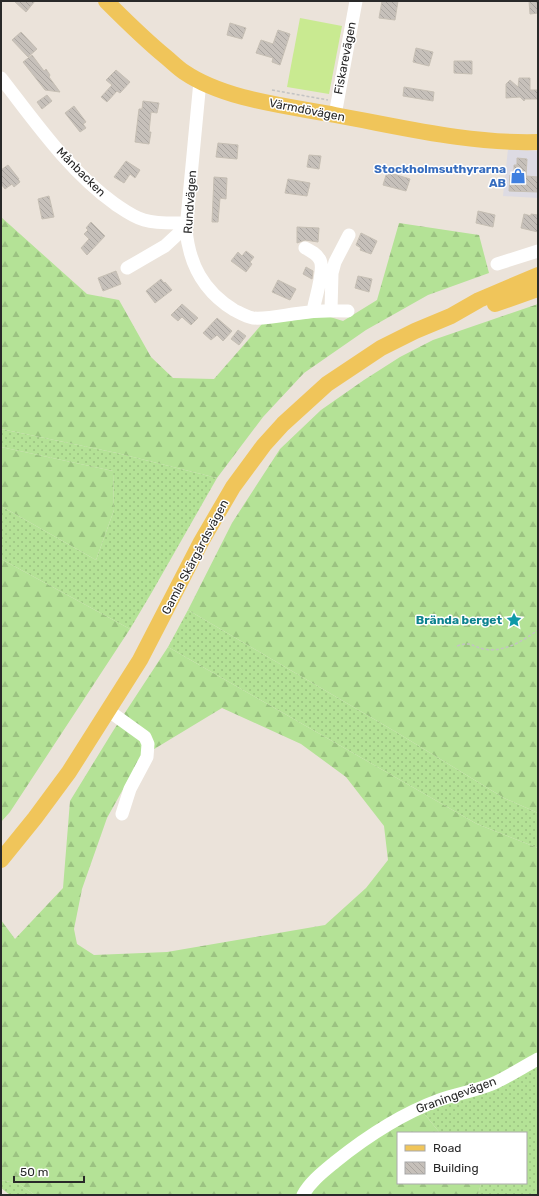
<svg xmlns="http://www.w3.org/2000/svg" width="539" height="1196" viewBox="0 0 539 1196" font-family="Rubik,sans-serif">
<defs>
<pattern id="grass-dots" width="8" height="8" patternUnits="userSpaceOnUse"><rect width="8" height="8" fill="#b4e296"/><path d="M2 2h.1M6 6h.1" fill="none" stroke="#9bc281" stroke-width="1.8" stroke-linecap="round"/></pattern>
<pattern id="forest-firs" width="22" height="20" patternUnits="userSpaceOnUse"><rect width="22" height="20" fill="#b4e296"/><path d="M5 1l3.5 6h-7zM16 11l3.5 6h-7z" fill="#9bc281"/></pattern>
<pattern id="building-back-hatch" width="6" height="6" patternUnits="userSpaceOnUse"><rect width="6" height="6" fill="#c6c0ba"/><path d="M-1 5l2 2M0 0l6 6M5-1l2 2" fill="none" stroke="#aaa5a0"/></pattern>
</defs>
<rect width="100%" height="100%" fill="#ebe3da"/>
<!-- industrial -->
<path fill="#dddbe3" d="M508,149L538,151V198L503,196Z"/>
<!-- grass -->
<path fill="url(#grass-dots)" d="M1,429L117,453L217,478L152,592L130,629L1,559V506L96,560L114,510L113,471L1,447Z
M188,610L396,732L504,798L538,813V848L477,824L168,647Z
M538,1064V1195H478L481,1183H526V1133H440L422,1111Z
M1,1180L19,1184L35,1195H10L1,1188Z"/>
<!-- forest -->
<path fill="url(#forest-firs)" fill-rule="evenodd" d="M1,217L87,294L119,300L151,357L173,378L214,379L262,324L327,316L343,321L377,300L399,223L479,235L489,273L428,295L366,330L304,373L263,417L217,478L117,453L1,429Z
M538,304V813L504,798L396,732L188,610L232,523L280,449L321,410L364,380L400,357L433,340Z
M1,447L113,471L114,510L96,560L1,506Z
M1,559L130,629L10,812L1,822Z
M168,647L477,824L538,848V1054L490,1080L418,1103L299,1195H35L19,1184L1,1180V920L15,939L63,888L70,801L113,731ZM222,708L301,744L346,777L384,826L388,860L366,888L325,925L167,952L94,955L77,944L74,929L82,889L107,818L141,757Z
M422,1111L440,1133H398V1183H481L478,1195H307L357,1148Z"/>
<!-- pitch -->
<path fill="#c9ea91" d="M300,18L342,26L329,94L287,87Z"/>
<!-- building -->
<path fill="url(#building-back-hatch)" stroke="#c6bfb4" d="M14,1H35L26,12Z
M382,1H398L395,20L379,18Z
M529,1H538V13L530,14Z
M230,23L246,28L242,39L227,35Z
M278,30L290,34L280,65L272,62L273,58L256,53L261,40L273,44Z
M21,32L37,49L28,57L12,40Z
M416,48L433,52L429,66L413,62Z
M32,55L44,71L46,69L50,75L49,77L60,92L45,90L23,62Z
M454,61H472V74L454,73Z
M116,70L130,82L120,93L117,91L107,102L101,97L112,85L106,80Z
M519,78H530V90H538V99H525L524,101L520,97L506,98V84L510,80L518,87Z
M404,87L434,92L433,101L403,96Z
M47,95L52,101L42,109L37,102Z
M143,101L159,103L157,113L151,112L149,132H151L149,144L135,142L139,109H142Z
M74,106L86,122L83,124L86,128L80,132L65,113Z
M218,143L238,145L237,159L216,157Z
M309,155L321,156L319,169L307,167Z
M517,158L527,159L526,176L538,177V192L509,191L510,175H514V165H517Z
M126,161L140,170L135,178L130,174L124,183L114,177Z
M8,165L19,179H18L20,182L14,187L12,184L5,189L1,184V170Z
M387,172L410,179L406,191L383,185Z
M214,177L227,178L226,199L220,198L218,222H212Z
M288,179L310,183L307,196L285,193Z
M49,196L54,217L42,219L38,199Z
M478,211L495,215L493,227L476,223Z
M524,214L531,216V214L538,215V232L521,228Z
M91,222L105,236L87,255L81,248L89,239L84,234L88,230L86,228Z
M297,227L319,228L318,242L305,240L297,243Z
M361,233L377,241L371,254L360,250L361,248L356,245Z
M246,251L254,257L250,262L252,264L246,272L231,261L238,252L242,256Z
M306,267L313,271L312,279L303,274Z
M116,271L121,284L103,291L98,278Z
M358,276L372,279L369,292L355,288Z
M161,279L164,283L165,282L172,290L155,303L146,291Z
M278,280L296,289L290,300L272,292Z
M182,304L198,318L191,325L182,317L178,321L171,315Z
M217,318L232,331L223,341L217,335L211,340L203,333Z
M238,330L246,336L239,345L231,339Z"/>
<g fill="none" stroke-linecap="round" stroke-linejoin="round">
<!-- path -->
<path stroke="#c3c3c3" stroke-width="1.5" stroke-dasharray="3 2" stroke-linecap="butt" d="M272,90L328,100
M457,646C473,641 470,646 484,649C503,653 523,641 538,630"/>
<!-- minor -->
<path stroke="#fff" stroke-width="13" d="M1,78C36,123 69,171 115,204C124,210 133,217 144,220C158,224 173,223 187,223
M200,81L186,229C189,264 203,291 234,310C240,313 246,317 253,318C266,319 280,316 293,314C311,311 329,310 348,311
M335,115L356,1
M305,248C311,251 317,254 320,260C325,270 315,299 313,311
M497,264L538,251
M127,268L165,246L179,233L186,229
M331,310L332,273L335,262L349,235
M109,711L145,737L148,744L147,757L130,789L122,814
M303,1195C310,1182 323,1172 335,1162C366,1137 401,1114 439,1100C456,1094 475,1091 492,1084C508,1077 523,1067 538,1059"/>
<!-- major -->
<path stroke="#f0c55a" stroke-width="16" d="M106,1C126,21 144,39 166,57C172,62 178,68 184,72C225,100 288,106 335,115C402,127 469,144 538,142
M495,304L538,289
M1,860L35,818L69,772L140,660L201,542L233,487L264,445L283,424L327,384L381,348L415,331L451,316L479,300L538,275"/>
</g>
<!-- icons -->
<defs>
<symbol id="shop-bare" viewBox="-9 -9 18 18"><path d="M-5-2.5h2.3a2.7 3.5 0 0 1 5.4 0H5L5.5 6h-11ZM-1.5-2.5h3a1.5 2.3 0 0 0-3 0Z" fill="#3f7fe0" stroke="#fff" stroke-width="2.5" paint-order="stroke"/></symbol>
<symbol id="sight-bare" viewBox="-9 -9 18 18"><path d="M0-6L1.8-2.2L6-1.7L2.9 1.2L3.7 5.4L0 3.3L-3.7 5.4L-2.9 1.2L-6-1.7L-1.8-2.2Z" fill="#0f9aa8" stroke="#fff" stroke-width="2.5" paint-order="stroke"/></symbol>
</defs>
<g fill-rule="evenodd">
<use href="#shop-bare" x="507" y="165" width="22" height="22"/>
<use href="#sight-bare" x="503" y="609" width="22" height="22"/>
</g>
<g text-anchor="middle" stroke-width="3" stroke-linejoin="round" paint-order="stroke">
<!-- street labels -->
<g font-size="12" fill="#292929" stroke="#fff">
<text transform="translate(345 58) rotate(-79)" y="4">Fiskarevägen</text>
<text transform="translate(307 110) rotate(11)" y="4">Värmdövägen</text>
<text transform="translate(81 172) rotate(45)" y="4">Månbacken</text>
<text transform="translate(190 202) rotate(-86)" y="4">Rundvägen</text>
<text transform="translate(195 557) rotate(-62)" y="4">Gamla Skärgårdsvägen</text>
<text transform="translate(456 1095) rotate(-20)" y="4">Graningevägen</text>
</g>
<!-- shop labels -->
<g font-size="12" font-weight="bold" fill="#366cbe" stroke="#fff" text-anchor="end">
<text x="506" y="173">Stockholmsuthyrarna<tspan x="506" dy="14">AB</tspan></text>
</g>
<!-- culture labels -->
<g font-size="12" font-weight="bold" fill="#0d838f" stroke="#fff" text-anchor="end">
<text x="502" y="624">Brända berget</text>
</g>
</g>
<!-- border -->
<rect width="539" height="1196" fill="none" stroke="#292929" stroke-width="4"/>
<!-- legend -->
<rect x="397" y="1132" width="130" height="52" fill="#ffffff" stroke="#a9a9a9"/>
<rect x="405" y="1145" width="20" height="6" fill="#f0c55a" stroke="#a9a9a9"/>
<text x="433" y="1152" font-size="12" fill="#292929">Road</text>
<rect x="405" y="1162" width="20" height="12" fill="url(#building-back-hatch)" stroke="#a9a9a9"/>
<text x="433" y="1172" font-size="12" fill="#292929">Building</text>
<!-- scale -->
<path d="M14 1176v6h70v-6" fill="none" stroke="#292929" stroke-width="2"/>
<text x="20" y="1176" font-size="12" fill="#292929" stroke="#ffffff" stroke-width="3" paint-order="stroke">50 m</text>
</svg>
